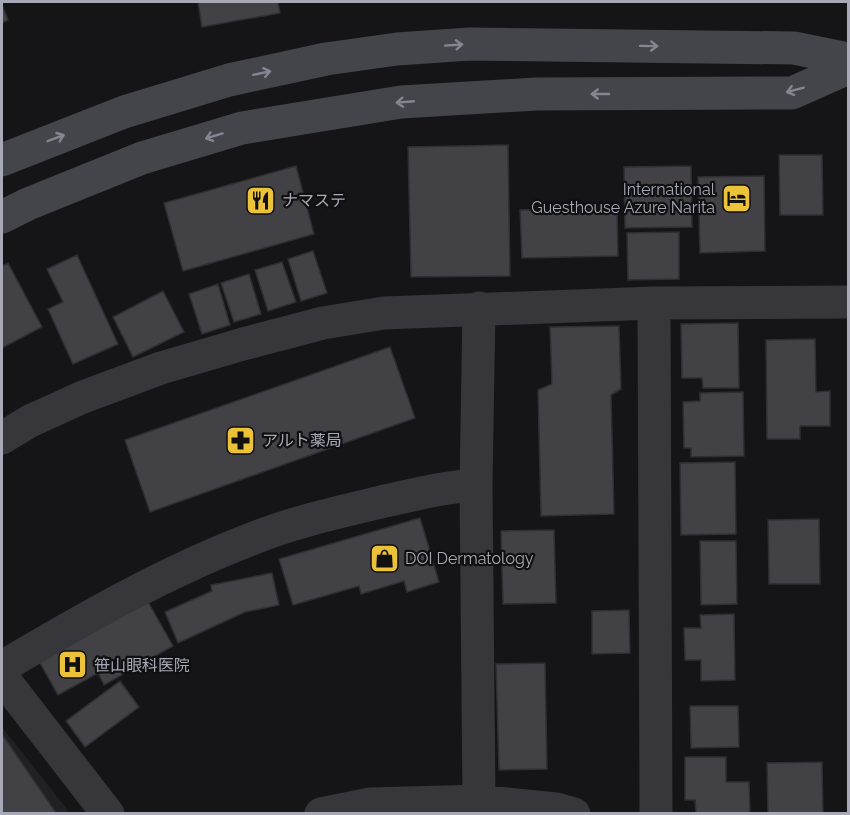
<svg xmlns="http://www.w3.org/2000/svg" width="850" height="815" viewBox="0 0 850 815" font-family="Raleway,'Noto Sans JP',sans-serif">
<rect width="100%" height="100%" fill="#151416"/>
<!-- built -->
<path fill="#212023" d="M2,727L70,813H2Z"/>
<!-- building -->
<path fill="#414146" stroke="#2f2e32" stroke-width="1.5" d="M198,2H278L280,13L202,27Z
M2,5L8,20L2,23Z
M508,145L510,276L411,277L408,147Z
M779,155H822L823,215H780Z
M296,166L314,234L183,271L164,203Z
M691,166L692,227L625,228L624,167Z
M764,176L765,251L700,253L698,177Z
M617,208L618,256L522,258L520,210Z
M679,232V279L628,280L627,233Z
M313,251L327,293L301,301L288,259Z
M77,255L118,344L73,364L48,309L63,302L47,269Z
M282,262L296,302L268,311L255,270Z
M8,263L42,327L2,348V266Z
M249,274L261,314L234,322L221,283Z
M218,284L230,325L202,334L189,294Z
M163,291L184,332L133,357L113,317Z
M738,323L739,388H703L702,378H682L681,324Z
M619,326L621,389L611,395L614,514L541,516L538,390L552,384L550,327Z
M815,339L816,392L830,391V426H800V439H767L766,340Z
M390,347L415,418L150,512L125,440Z
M743,392L744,456L691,457V448H684L683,402L700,401V393Z
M735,462L736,534L681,535L680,463Z
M420,518L439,582L407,592L404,581L361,594L359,586L293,605L279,559Z
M819,519L820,584H769L768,520Z
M554,530L556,603L503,604L501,531Z
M700,541H736L737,604L701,605Z
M272,573L279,605L245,612L178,643L165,612L212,591L211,585Z
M147,600L173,646L104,685L98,673L58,695L39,661Z
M629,610L630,653L592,654V611Z
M734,614L735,680L701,681V660H685L684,628H701L700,615Z
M545,663L547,769L499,770L496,664Z
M120,681L139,707L85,747L66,721Z
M690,706H738L739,747L691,748Z
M2,734L57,814H2Z
M685,757H726V782H749L750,813L696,814L695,800H685Z
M822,762L823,814H768L767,763Z"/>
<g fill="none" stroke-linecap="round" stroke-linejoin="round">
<!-- street -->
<path stroke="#36363b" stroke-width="33" d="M654,303L656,814
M479,308L476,485L479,801
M2,438L30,421L83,397L161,368L243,344L323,323L384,313L654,303L848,302
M2,667C83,619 165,572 254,538C294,522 339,512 381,502C413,495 443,487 476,485
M2,677L108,814
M321,814L370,804L479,801L556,809L574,814"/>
<!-- secondary -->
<path stroke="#44454b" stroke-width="33" d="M2,160L124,112L229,80L326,59L397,49L470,44L794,48L848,59
M2,217L28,204L142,158L242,128L401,102L536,94L792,93L848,68"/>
</g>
<!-- one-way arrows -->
<defs><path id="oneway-shaft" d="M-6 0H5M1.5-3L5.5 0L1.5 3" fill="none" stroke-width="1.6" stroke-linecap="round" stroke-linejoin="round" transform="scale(1.5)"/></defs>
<g stroke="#848791">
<use href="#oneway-shaft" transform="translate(454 45) rotate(-4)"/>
<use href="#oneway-shaft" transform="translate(649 46) rotate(1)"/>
<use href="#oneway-shaft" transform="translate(262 73) rotate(-12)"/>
<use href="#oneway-shaft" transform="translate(795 90) rotate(165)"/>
<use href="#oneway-shaft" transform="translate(600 94) rotate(180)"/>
<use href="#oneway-shaft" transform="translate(405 102) rotate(175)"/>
<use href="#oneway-shaft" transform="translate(214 136) rotate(163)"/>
<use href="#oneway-shaft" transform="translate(56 138) rotate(-21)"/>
</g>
<!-- icons -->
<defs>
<symbol id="hotel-square" viewBox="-11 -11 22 22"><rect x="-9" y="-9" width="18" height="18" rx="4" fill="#ebc238" stroke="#100f11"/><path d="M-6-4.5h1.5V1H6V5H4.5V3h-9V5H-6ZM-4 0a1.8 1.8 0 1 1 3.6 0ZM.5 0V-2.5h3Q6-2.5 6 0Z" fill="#111"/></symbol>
<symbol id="restaurant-square" viewBox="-11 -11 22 22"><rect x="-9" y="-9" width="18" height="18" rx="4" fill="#ebc238" stroke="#100f11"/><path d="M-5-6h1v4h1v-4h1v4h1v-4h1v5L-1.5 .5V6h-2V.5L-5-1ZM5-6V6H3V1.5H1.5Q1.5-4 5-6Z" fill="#111"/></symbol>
<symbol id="pharmacy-square" viewBox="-11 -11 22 22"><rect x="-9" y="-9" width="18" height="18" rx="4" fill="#ebc238" stroke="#100f11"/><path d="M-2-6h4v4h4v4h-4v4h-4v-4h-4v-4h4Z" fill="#111"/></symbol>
<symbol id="shop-square" viewBox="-11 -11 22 22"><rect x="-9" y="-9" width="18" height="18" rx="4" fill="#ebc238" stroke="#100f11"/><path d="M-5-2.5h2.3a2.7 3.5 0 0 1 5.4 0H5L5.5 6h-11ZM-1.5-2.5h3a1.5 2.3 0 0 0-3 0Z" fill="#111"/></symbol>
<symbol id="hospital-square" viewBox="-11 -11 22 22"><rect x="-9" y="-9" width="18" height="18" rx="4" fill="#ebc238" stroke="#100f11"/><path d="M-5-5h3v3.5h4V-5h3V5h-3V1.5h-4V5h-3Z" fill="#111"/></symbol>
</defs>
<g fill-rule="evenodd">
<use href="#hotel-square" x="720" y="182" width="33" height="33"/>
<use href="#restaurant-square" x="244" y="184" width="33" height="33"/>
<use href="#pharmacy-square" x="224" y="424" width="33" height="33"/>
<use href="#shop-square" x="368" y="542" width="33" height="33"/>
<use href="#hospital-square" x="56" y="648" width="33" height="33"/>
</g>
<g text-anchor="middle" stroke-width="4.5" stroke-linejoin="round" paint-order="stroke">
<!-- poi labels -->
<g font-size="16" fill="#a7aab6" stroke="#100f11" text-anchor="start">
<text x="715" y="195" text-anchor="end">International<tspan x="715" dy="18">Guesthouse Azure Narita</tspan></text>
<text x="282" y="206">ナマステ</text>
<text x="262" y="446">アルト薬局</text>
<text x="405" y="564">DOI Dermatology</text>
<text x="94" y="671">笹山眼科医院</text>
</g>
</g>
<!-- border -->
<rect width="850" height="815" fill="none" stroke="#a7aab6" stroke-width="6"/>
</svg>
